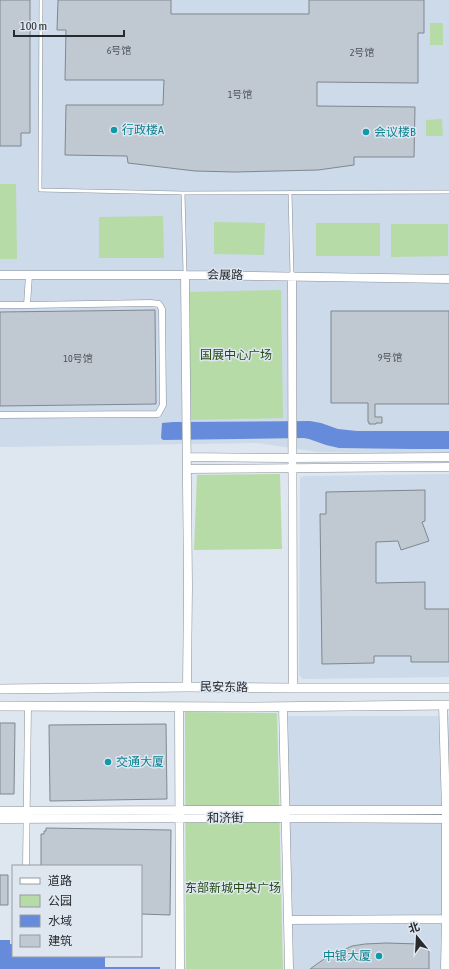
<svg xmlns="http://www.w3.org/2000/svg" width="449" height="969" viewBox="0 0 449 969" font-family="'Asap Condensed','Noto Sans SC',sans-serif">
<rect width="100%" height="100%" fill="#dee6f0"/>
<!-- built -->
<path fill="#ccdae9" d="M0,0H449V452L385,453L319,452L257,443L0,447Z
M449,474V677L303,679L299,675L300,478L304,476Z
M285,716H449V969H291Z"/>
<!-- green -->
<path fill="#b6dba7" d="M430,23H443V45H430Z
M442,119L443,136H426V120Z
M0,184H16L17,259H0Z
M163,216L164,258H99V217Z
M214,222L265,223L264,255L214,254Z
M316,223H380V256H316Z
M391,224H448V256L391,257Z
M281,290L283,418L191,420L189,292Z
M280,474L282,549L194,550L197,475Z
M185,712L277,713L283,969H186Z"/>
<!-- water -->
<path fill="#678bdb" d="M310,421L321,423L338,429L357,431H449V449H411L339,448L326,445L309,439L304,438L163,440L161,438L162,423L173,422Z
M0,940H10V944H13V956H105V967H160V969H0Z"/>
<!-- building -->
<path fill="#c0c8d2" stroke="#7f8790" d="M0,0H30V133H21V146H0Z
M58,0H171V14H309V0H424V33H418V83L317,82V106L415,107L414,157H354V165L318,170L235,172L195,171L128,163L127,156L65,155L66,105H163L164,80H65L66,30H57Z
M155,310L156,404L0,406V312Z
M331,311H449V404H375V417H382V423H376V424H369V422H368V403H331Z
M425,490V521L422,522L429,541L401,550L398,541L376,542V583L425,582V609H449V662H411V656H374V663L322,664L320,514H326V492Z
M0,723H15L14,794H0Z
M166,724L167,799L50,801L49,725Z
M46,828L171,830L170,915L141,914V866H41V834H44V831H46Z
M0,875H8V905H0Z
M386,943L420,944H424L428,948L429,953V969H310L324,959L352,946L365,944Z"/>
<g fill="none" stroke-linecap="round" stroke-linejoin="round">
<defs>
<path id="service" d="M41,0L40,190L183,193L449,192
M290,192L292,276
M183,193L185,273"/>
<path id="minor" d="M0,305H27L29,275
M0,415L158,414L163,405L162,309L159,304L151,303L27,305
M26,866L28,706"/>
<path id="tertiary" d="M0,275H185L449,279
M185,275L188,586L187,687
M292,276L293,688
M187,457L293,458L449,457
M187,469L449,467
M443,705L446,810V916L445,969
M179,707L180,969
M283,707L288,920L449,919
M0,811L179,810H449
M0,819L285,818L449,819
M288,920L289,969"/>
<path id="secondary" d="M0,689L187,687L293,688H449
M0,706L249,707L449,705"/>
</defs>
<!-- service casing -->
<use href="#service" stroke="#889099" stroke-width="4"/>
<!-- minor casing -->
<use href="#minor" stroke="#889099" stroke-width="7"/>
<!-- tertiary casing -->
<use href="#tertiary" stroke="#889099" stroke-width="9"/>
<!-- secondary casing -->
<use href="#secondary" stroke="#889099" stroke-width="10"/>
<!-- service -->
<use href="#service" stroke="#fff" stroke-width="3"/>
<!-- minor -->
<use href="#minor" stroke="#fff" stroke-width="6"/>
<!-- tertiary -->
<use href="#tertiary" stroke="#fff" stroke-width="8"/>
<!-- secondary -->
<use href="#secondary" stroke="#fff" stroke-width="9"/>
</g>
<!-- markers -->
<g fill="#0f9aa8" stroke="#dee6f0" stroke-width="1.5">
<circle cx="114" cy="130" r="4"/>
<circle cx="366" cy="132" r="4"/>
<circle cx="108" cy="762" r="4"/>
<circle cx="379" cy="956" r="4"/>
</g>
<g text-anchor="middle" stroke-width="3" stroke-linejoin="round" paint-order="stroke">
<!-- number labels -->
<g font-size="10" fill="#4e5257">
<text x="119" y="54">6号馆</text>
<text x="362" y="56">2号馆</text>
<text x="240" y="98">1号馆</text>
<text x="390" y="361">9号馆</text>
<text x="78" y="362">10号馆</text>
</g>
<!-- culture labels -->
<g font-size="12" fill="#0d838f" stroke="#dee6f0" text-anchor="start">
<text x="122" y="134">行政楼A</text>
<text x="374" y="136">会议楼B</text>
<text x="116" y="766">交通大厦</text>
<text x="371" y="960" text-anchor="end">中银大厦</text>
</g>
<!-- street labels -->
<g font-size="12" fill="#282b2e" stroke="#dee6f0">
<text transform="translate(225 275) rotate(1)" y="4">会展路</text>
<text transform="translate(224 687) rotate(1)" y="4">民安东路</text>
<text x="225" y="822">和济街</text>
</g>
<!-- park labels -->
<g font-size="12" fill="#244a11" stroke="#dee6f0">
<text x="236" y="359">国展中心广场</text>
<text x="233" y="892">东部新城中央广场</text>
</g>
</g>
<!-- legend -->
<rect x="12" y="865" width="130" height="92" fill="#dee6f0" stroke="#959ba2"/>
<rect x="20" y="878" width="20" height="6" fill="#ffffff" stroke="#959ba2"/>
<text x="48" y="885" font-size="12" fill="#282b2e">道路</text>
<rect x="20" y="895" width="20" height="12" fill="#b6dba7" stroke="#959ba2"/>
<text x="48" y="905" font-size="12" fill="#282b2e">公园</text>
<rect x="20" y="915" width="20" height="12" fill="#678bdb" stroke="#959ba2"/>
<text x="48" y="925" font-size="12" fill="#282b2e">水域</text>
<rect x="20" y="935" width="20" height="12" fill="#c0c8d2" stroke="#959ba2"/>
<text x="48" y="945" font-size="12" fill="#282b2e">建筑</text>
<!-- north arrow -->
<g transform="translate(417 937) rotate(342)" stroke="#dee6f0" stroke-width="3" paint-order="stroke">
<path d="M0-3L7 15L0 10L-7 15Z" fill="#282b2e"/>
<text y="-6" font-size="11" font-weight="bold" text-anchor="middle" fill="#282b2e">北</text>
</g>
<!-- scale -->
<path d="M14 30v6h110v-6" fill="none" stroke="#282b2e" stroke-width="2"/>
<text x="20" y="30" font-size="12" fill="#282b2e" stroke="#dee6f0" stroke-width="3" paint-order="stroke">100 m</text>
</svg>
